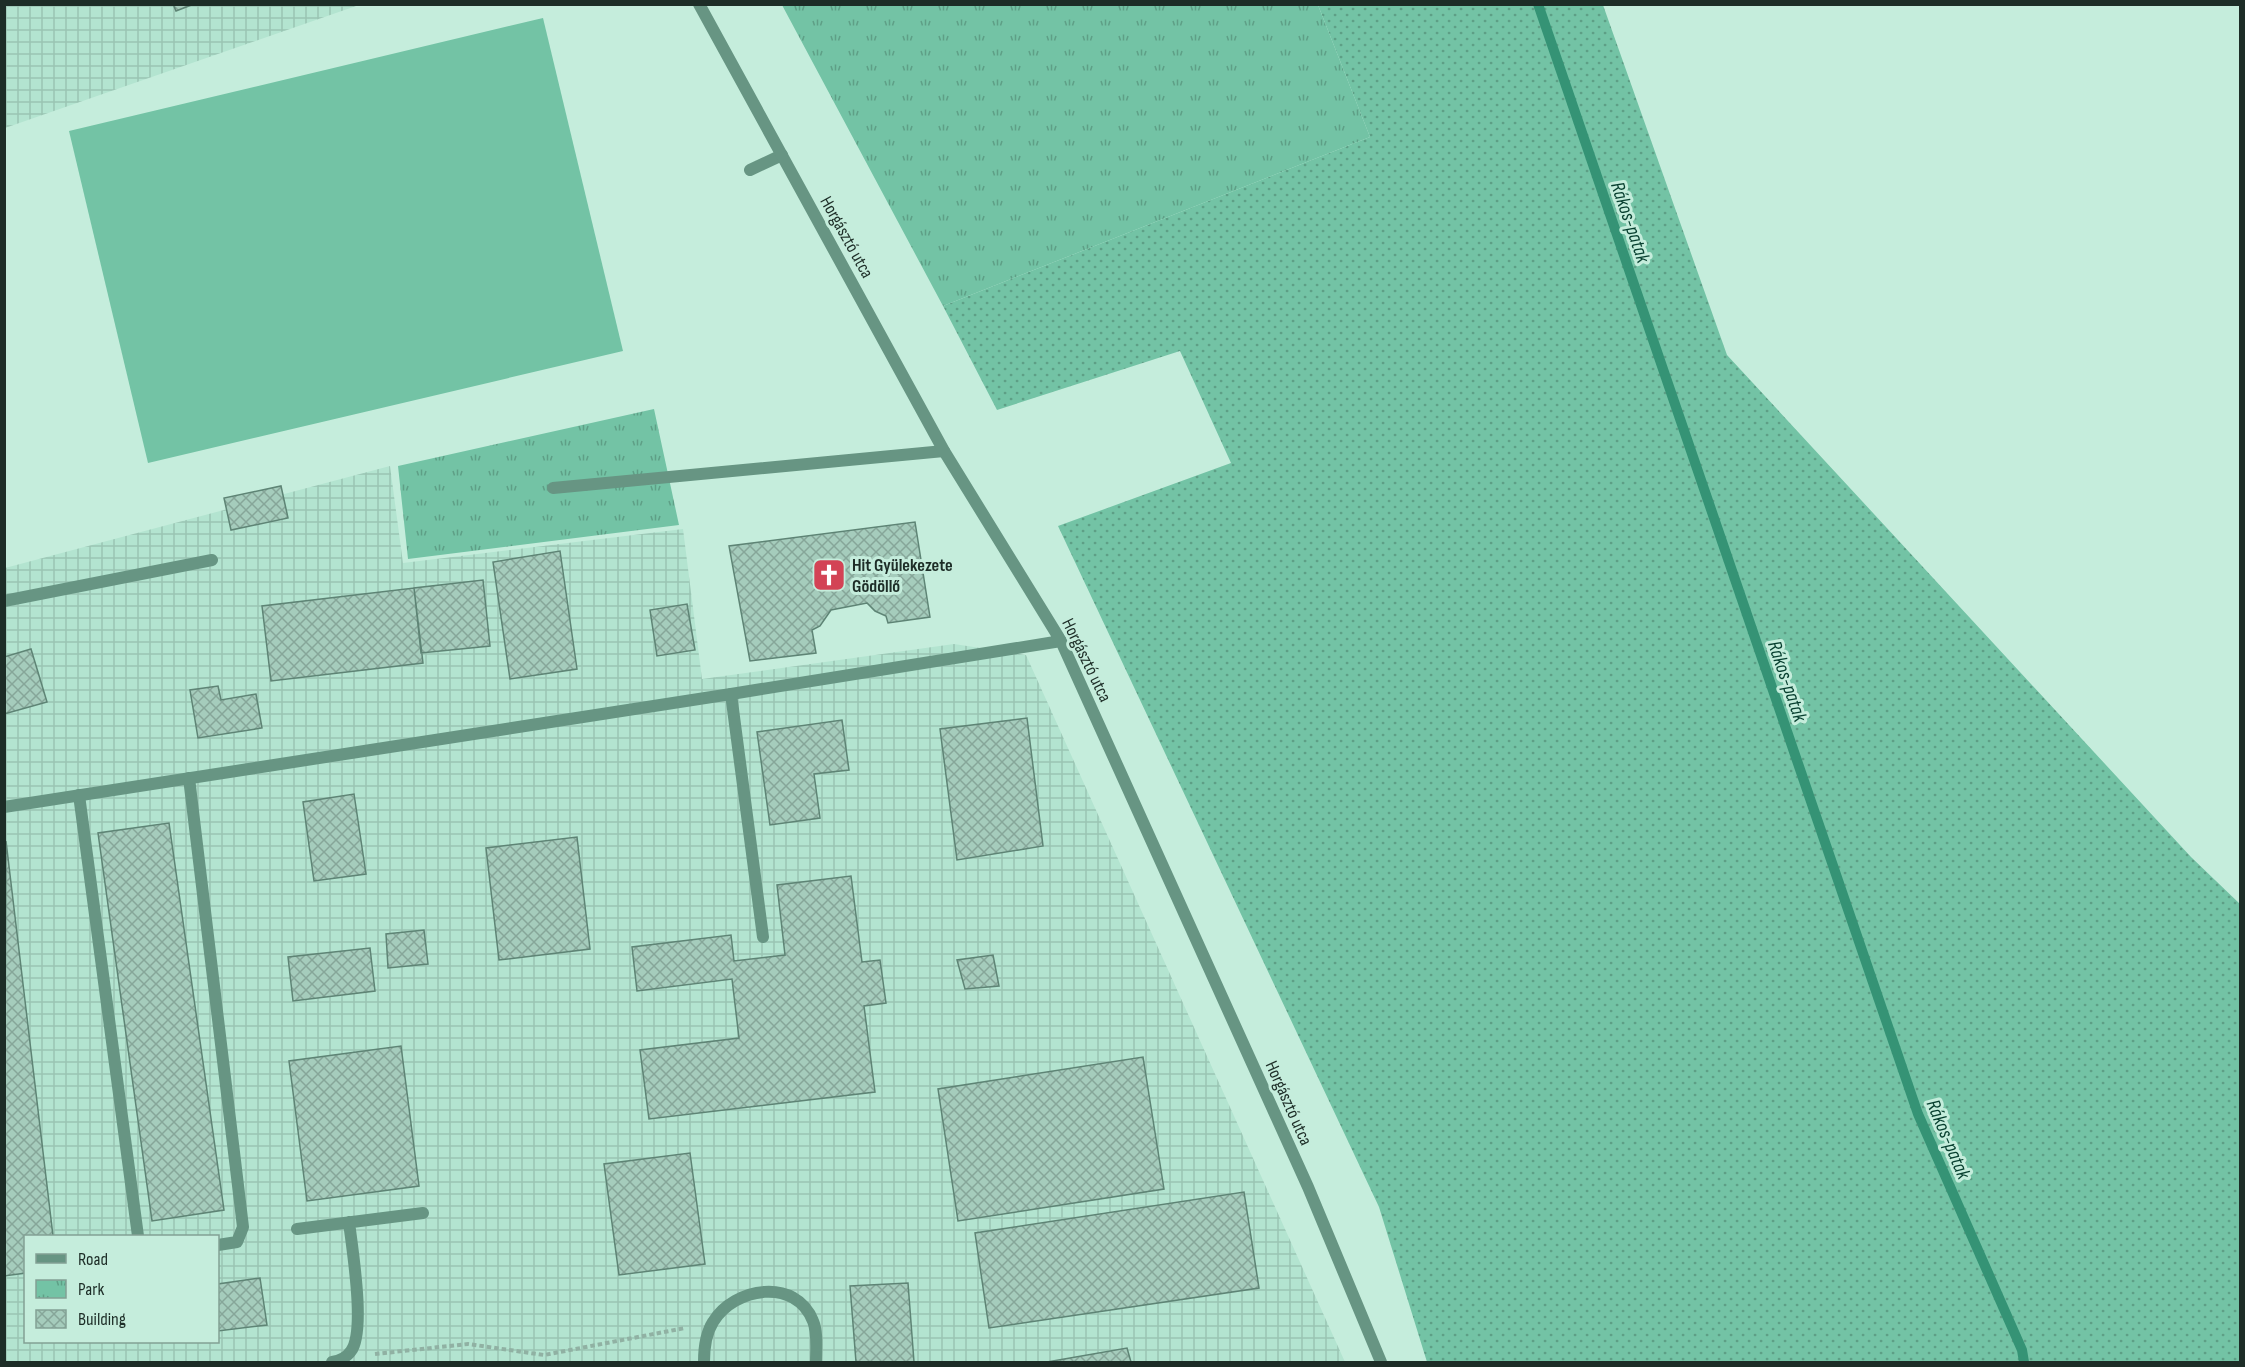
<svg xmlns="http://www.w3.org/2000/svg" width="2245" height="1367" viewBox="0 0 2245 1367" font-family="'Sofia Sans Condensed',sans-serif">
<defs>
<pattern id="industrial-grid" width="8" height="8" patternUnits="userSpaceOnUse" patternTransform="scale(1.5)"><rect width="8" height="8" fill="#b3e4d0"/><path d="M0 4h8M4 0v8" fill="none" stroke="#9ac4b3"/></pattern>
<pattern id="grass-dots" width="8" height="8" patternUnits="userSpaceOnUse" patternTransform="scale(1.5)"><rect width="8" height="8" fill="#73c3a5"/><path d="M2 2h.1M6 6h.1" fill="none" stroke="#5e9f86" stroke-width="1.8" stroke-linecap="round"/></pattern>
<pattern id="park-tufts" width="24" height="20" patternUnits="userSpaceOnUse" patternTransform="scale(1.5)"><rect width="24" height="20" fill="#73c3a5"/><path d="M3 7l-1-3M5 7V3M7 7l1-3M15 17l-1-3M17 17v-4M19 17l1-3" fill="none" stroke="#5e9f86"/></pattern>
<pattern id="building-cross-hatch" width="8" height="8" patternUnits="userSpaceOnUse" patternTransform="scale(1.5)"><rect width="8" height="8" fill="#a5ccbc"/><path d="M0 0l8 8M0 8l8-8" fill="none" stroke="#86a699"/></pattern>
</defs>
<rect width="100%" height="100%" fill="#c5eddc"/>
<!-- industrial -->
<path fill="url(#industrial-grid)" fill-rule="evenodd" d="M5,4L359,5L5,128Z
M390,466L403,563L683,529L702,679L954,644L1026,655L1345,1362H5V568ZM26,1236H218V1342H26Z"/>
<!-- grass -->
<path fill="url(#grass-dots)" d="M1318,5H1603L1727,355L2191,857L2240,904V1362H1427L1379,1207L1058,526L1231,463L1180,351L997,410L943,306L1370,137Z"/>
<!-- park -->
<path fill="url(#park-tufts)" d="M782,5H1318L1370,137L943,306Z
M654,409L679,525L408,559L398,466Z"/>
<!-- pitch -->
<path fill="#73c3a5" d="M543,18L623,351L148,463L69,131Z"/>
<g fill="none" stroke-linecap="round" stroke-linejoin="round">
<!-- stream -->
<path stroke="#359375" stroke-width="10" d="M1538,4L1918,1114L2022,1350L2024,1362"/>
</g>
<!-- building -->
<path fill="url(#building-cross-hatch)" stroke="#5e8475" stroke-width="1.5" d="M173,4H194L176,11Z
M281,486L288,518L231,530L224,498Z
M915,522L930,617L888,623L886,616L875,611L867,603L831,610L820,626L812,630L816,653L750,661L729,546Z
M560,551L577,669L510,679L493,562Z
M483,580L490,646L421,653L414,588Z
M414,588L423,663L271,681L262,606Z
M687,604L695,650L657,656L650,610Z
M31,649L47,702L4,714V657Z
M218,686L221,700L256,694L262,728L198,738L190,690Z
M1027,718L1043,846L957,860L940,729Z
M842,720L849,770L814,774L820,818L770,825L757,732Z
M354,794L366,874L314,881L303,802Z
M169,823L224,1210L152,1221L98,833Z
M577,837L590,949L499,960L486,848Z
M6,841L53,1236H26V1273L4,1276Z
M851,876L862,962L880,960L886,1003L864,1006L875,1092L649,1119L640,1050L739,1038L732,979L637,991L632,947L731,935L734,961L785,955L777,885Z
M424,930L428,964L388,968L386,934Z
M370,948L375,991L293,1001L288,957Z
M993,955L999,986L965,989L957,960Z
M401,1046L419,1186L307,1201L289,1061Z
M1143,1057L1164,1189L958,1221L938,1089Z
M690,1153L705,1264L619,1275L604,1164Z
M1244,1192L1259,1288L989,1328L975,1233Z
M260,1278L267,1325L218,1331V1284Z
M908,1283L914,1362H856L850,1286Z
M1127,1348L1131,1362H1047Z"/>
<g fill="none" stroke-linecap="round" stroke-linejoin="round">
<!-- path -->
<path stroke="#90b1a3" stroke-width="4" stroke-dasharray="4.5 3" stroke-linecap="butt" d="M375,1354L468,1344L544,1355L685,1328"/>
<!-- lane -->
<path stroke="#679583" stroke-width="12" d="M750,170L782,155
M553,488L944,451
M4,601L212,560
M731,694L763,937
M189,778L243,1227L237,1242L218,1245
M79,795L138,1236
M297,1229L423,1213
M332,1362C339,1361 347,1357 351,1351C366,1331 352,1248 349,1222
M704,1362C704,1350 706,1333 713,1322C734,1287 796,1277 813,1321C818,1333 816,1350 816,1362"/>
<!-- street -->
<path stroke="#679583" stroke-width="12" d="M699,4L944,451L1061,641L1308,1187L1381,1362
M4,807L731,694L1061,641"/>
</g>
<!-- icons -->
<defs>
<symbol id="church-square" viewBox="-11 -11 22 22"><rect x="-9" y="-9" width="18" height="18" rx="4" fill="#d34355" stroke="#c5eddc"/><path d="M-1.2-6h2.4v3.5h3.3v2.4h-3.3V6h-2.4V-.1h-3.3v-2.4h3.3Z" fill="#fff"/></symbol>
</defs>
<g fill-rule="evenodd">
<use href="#church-square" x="810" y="556" width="38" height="38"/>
</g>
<g text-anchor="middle" stroke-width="6" stroke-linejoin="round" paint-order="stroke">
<!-- street labels -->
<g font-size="18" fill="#1d2d27" stroke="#c5eddc">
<text transform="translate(847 237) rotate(61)" y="6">Horgásztó utca</text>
<text transform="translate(1087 660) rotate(64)" y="6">Horgásztó utca</text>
<text transform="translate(1289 1103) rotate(66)" y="6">Horgásztó utca</text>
</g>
<!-- poi labels -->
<g font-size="18" font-weight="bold" fill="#1d2d27" stroke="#c5eddc" text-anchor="start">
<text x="852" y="571">Hit Gyülekezete<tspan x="852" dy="21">Gödöllő</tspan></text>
</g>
<!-- water labels -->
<g font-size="20" font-style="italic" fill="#073f2f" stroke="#c5eddc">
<text transform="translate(1631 222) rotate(71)" y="7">Rákos-patak</text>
<text transform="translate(1788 681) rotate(71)" y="7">Rákos-patak</text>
<text transform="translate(1949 1139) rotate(67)" y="7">Rákos-patak</text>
</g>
</g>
<!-- border -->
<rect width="2245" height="1367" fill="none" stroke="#1d2d27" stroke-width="12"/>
<!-- legend -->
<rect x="24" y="1235" width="195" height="108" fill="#c5eddc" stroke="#82a094" stroke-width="1.5"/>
<rect x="36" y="1254" width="30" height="9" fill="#679583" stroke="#82a094" stroke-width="1.5"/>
<text x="78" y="1265" font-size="18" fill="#1d2d27">Road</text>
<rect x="36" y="1280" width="30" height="18" fill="url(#park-tufts)" stroke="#82a094" stroke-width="1.5"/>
<text x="78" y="1295" font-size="18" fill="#1d2d27">Park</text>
<rect x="36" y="1310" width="30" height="18" fill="url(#building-cross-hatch)" stroke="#82a094" stroke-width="1.5"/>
<text x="78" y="1325" font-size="18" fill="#1d2d27">Building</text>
</svg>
